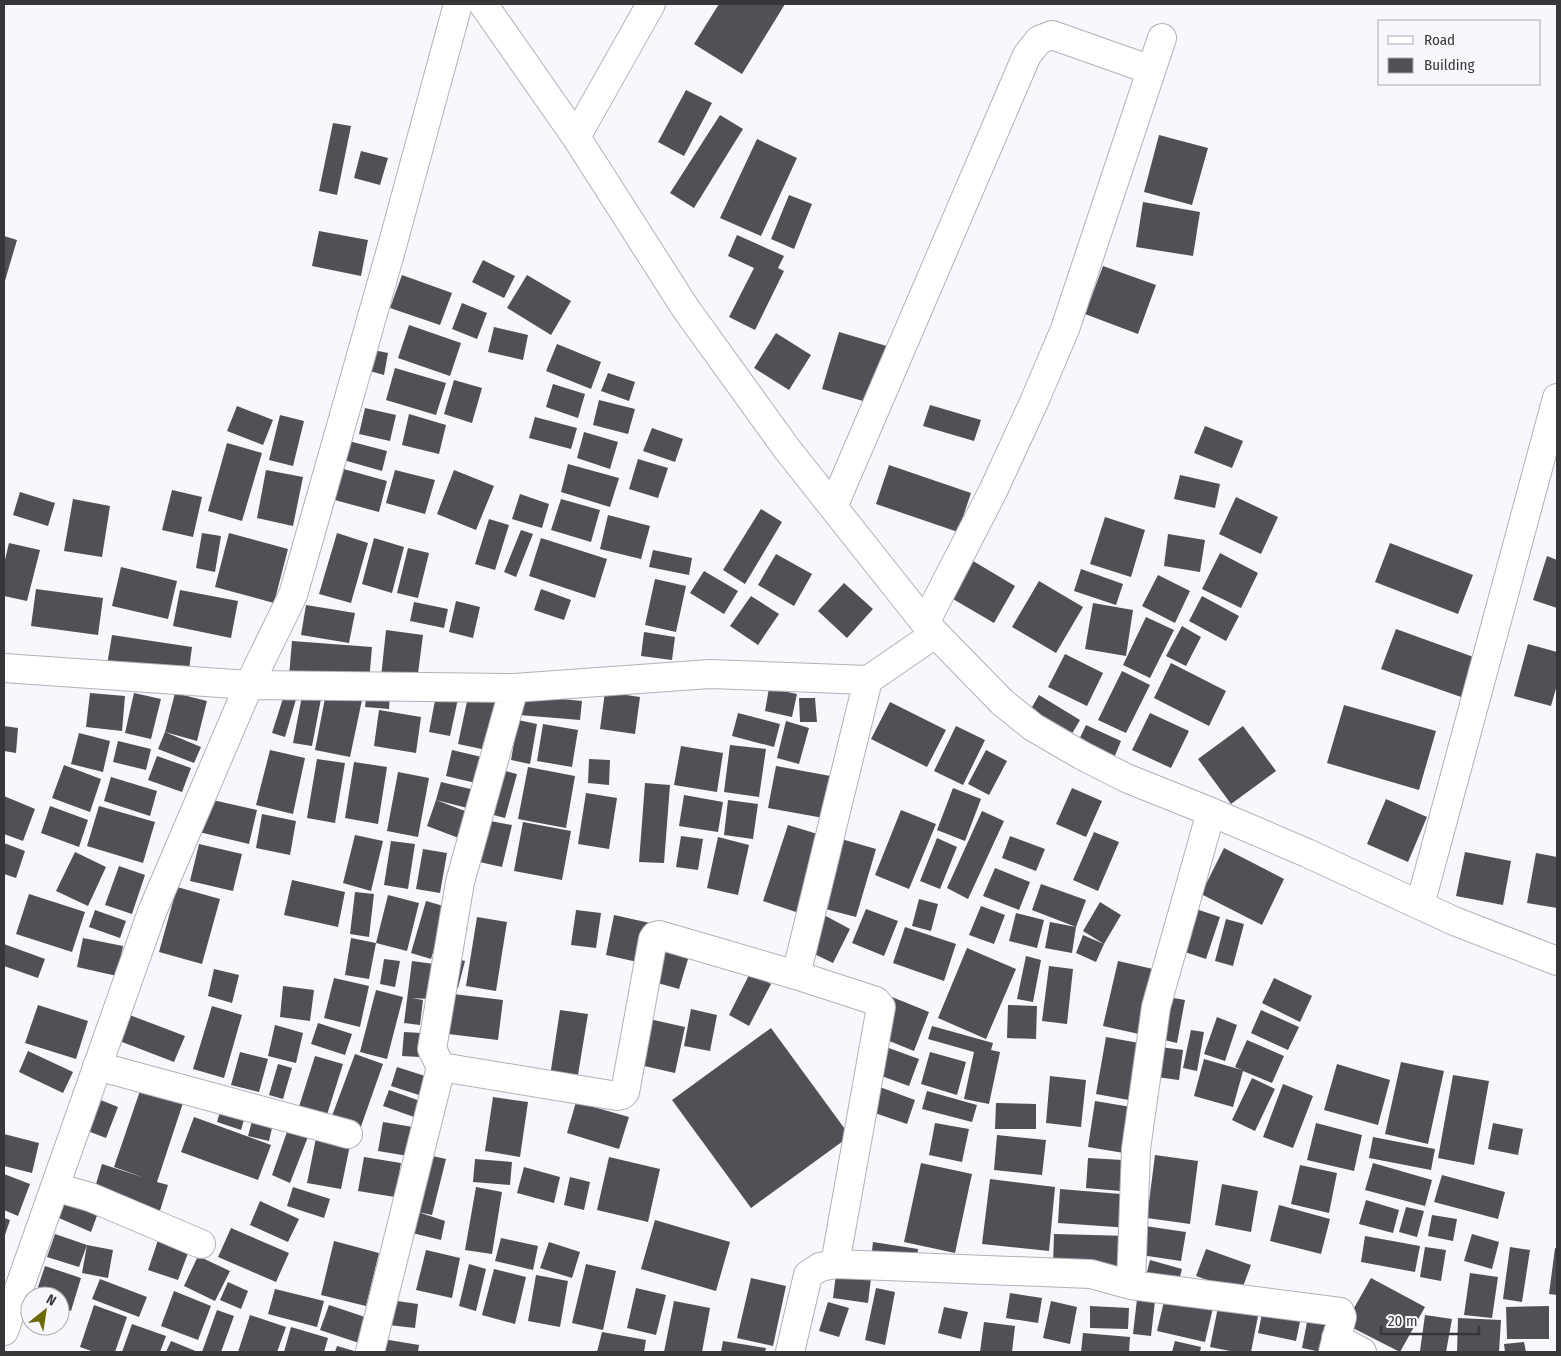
<svg xmlns="http://www.w3.org/2000/svg" width="1561" height="1356" viewBox="0 0 1561 1356" font-family="'Fira Sans Condensed',sans-serif">
<rect width="100%" height="100%" fill="#f7f7fd"/>
<!-- building -->
<path fill="#505056" d="M719,4H785L742,74L694,44Z
M686,90L712,103L684,156L658,142Z
M720,115L743,129L694,208L670,193Z
M333,123L351,126L337,195L319,191Z
M1159,135L1208,148L1192,205L1144,192Z
M757,139L797,158L761,236L720,218Z
M361,151L388,158L380,185L354,178Z
M789,195L812,204L794,249L771,239Z
M1143,202L1200,212L1193,256L1136,247Z
M319,231L368,240L361,276L312,266Z
M737,235L784,256L778,268L784,271L755,330L729,317L754,268L728,256Z
M4,236L17,240L4,284Z
M483,260L515,276L504,298L472,282Z
M1103,266L1156,285L1138,334L1085,314Z
M402,275L452,293L440,325L390,308Z
M527,275L571,301L551,335L507,308Z
M462,303L487,313L477,339L452,329Z
M409,325L461,343L450,376L398,358Z
M494,327L528,335L523,360L488,352Z
M839,332L890,347L873,404L822,389Z
M776,333L811,355L789,390L754,368Z
M557,344L601,362L591,389L546,371Z
M369,349L388,353L384,375L366,370Z
M395,368L446,383L436,415L386,400Z
M608,373L635,382L629,401L601,391Z
M454,380L482,388L472,423L444,414Z
M553,384L585,394L578,418L546,407Z
M599,400L635,409L628,434L593,425Z
M930,405L981,420L974,441L923,426Z
M237,406L273,420L263,445L227,431Z
M365,408L396,415L390,441L359,434Z
M409,414L446,425L439,454L402,445Z
M280,415L304,421L293,466L269,460Z
M535,417L577,428L571,449L529,438Z
M1205,426L1243,441L1232,468L1194,453Z
M652,428L683,439L675,462L643,451Z
M584,432L618,442L610,469L577,458Z
M345,440L387,451L382,471L340,459Z
M227,443L262,453L242,521L208,511Z
M638,459L668,468L658,498L629,489Z
M568,464L619,478L610,507L561,492Z
M889,465L971,493L958,532L876,504Z
M340,468L387,481L379,512L331,499Z
M266,470L303,477L293,526L257,518Z
M395,470L435,480L425,514L386,503Z
M454,470L494,486L476,530L437,514Z
M1180,475L1220,484L1215,508L1174,499Z
M172,490L202,497L193,537L162,530Z
M20,492L55,503L48,526L13,515Z
M520,494L549,504L542,528L512,519Z
M1236,497L1278,517L1261,554L1219,534Z
M73,499L110,506L102,557L64,551Z
M561,499L600,510L591,542L551,530Z
M761,509L782,522L745,584L723,570Z
M608,515L650,526L641,559L600,549Z
M1105,517L1145,530L1131,577L1090,564Z
M489,519L509,525L495,570L475,564Z
M521,530L533,534L516,577L504,572Z
M202,533L221,536L215,572L196,568Z
M229,533L288,549L274,603L215,587Z
M337,533L368,543L351,603L319,594Z
M1168,534L1205,540L1200,572L1164,566Z
M374,538L404,547L392,593L362,584Z
M541,538L607,559L595,598L529,576Z
M9,543L40,550L27,601L4,596V564Z
M1390,543L1473,575L1458,614L1375,582Z
M408,548L429,553L418,598L397,593Z
M653,550L692,558L689,575L649,567Z
M1220,553L1258,573L1241,608L1202,589Z
M776,554L812,574L794,606L758,585Z
M963,555L1015,586L994,623L941,592Z
M1547,556L1557,560V608L1533,600Z
M121,567L177,581L168,619L112,606Z
M1081,569L1123,584L1116,605L1074,591Z
M704,571L738,591L724,614L690,593Z
M1158,575L1190,591L1175,623L1142,606Z
M655,579L686,586L676,632L645,625Z
M1039,581L1083,607L1056,653L1012,627Z
M844,583L873,609L847,638L818,611Z
M36,589L103,598L98,635L31,626Z
M541,589L571,600L564,620L534,610Z
M180,590L238,601L231,638L173,626Z
M751,596L779,614L758,645L730,626Z
M1202,596L1239,616L1226,641L1189,621Z
M456,601L480,607L473,638L449,632Z
M414,602L448,609L444,628L410,621Z
M1093,603L1133,610L1126,656L1085,649Z
M306,605L355,613L349,643L301,635Z
M1146,617L1174,630L1150,678L1123,665Z
M1182,626L1201,637L1186,666L1166,656Z
M1396,629L1479,659L1464,698L1381,669Z
M386,630L423,635L417,681L381,677Z
M644,632L675,637L672,660L641,656Z
M112,635L192,647L188,677L107,665Z
M292,641L372,647L369,682L289,676Z
M1528,644L1557,652V685L1551,706L1514,696Z
M1065,654L1103,673L1087,706L1048,687Z
M1171,663L1226,691L1209,726L1154,698Z
M1122,671L1150,685L1126,733L1098,720Z
M769,688L797,694L792,717L765,711Z
M437,690L459,694L450,736L429,732Z
M367,691L390,693L389,709L365,707Z
M285,692L297,696L285,737L272,733Z
M469,692L502,700L491,751L458,744Z
M605,692L640,697L635,734L600,729Z
M90,693L125,696L122,731L86,727Z
M134,693L161,699L151,739L125,733Z
M175,693L207,701L197,741L165,732Z
M326,693L362,700L350,757L315,750Z
M521,695L582,701L580,720L519,715Z
M1039,695L1080,720L1069,739L1028,714Z
M302,696L321,699L312,746L293,743Z
M799,698H815L817,722H800Z
M890,702L946,730L927,767L871,739Z
M1344,705L1436,731L1419,790L1327,763Z
M379,710L421,717L416,753L374,746Z
M738,713L780,724L774,747L732,736Z
M1150,713L1189,731L1171,768L1132,750Z
M518,720L537,724L530,764L511,760Z
M786,721L809,728L799,764L777,758Z
M543,724L578,730L572,767L537,761Z
M1086,725L1121,741L1114,758L1078,742Z
M4,726L18,728L16,753L4,751Z
M956,726L985,740L963,785L934,771Z
M1243,726L1276,771L1231,804L1198,759Z
M165,732L201,747L194,763L158,749Z
M79,733L110,741L103,772L71,764Z
M118,741L151,749L146,770L113,762Z
M730,745L766,749L759,797L724,792Z
M681,746L723,753L717,792L674,785Z
M270,750L305,758L293,814L256,805Z
M452,750L486,758L480,784L446,776Z
M986,750L1007,761L989,795L968,784Z
M157,756L191,768L182,792L148,780Z
M317,759L345,763L335,823L307,818Z
M589,759L610,760L609,785L588,783Z
M354,762L387,767L378,824L345,818Z
M64,765L101,779L90,812L52,798Z
M776,766L836,777L829,819L768,808Z
M528,767L575,776L566,828L518,819Z
M498,769L517,774L505,818L486,813Z
M398,772L429,778L418,837L387,831Z
M111,777L157,791L150,816L104,801Z
M441,782L479,791L475,810L436,800Z
M645,783L670,785L664,863L639,862Z
M953,788L981,799L965,841L937,830Z
M1072,788L1102,801L1086,837L1056,824Z
M586,793L617,798L609,849L578,844Z
M684,795L723,802L718,832L679,826Z
M4,796L35,809L23,841L4,834Z
M208,799L257,810L249,844L199,832Z
M1386,799L1427,817L1408,862L1367,844Z
M436,800L473,814L464,840L427,826Z
M728,800L758,804L753,839L724,835Z
M50,806L88,820L79,847L41,833Z
M99,806L155,822L143,863L87,846Z
M901,810L936,824L909,889L875,875Z
M982,811L1004,821L968,899L947,888Z
M262,814L296,821L290,855L256,848Z
M485,820L512,825L502,867L475,861Z
M523,822L571,831L562,880L514,871Z
M788,825L824,836L799,913L763,901Z
M1094,832L1119,842L1098,891L1073,880Z
M355,835L383,841L371,891L343,883Z
M681,836L703,839L698,870L676,867Z
M1010,836L1045,849L1036,871L1002,858Z
M718,837L749,845L738,895L707,888Z
M838,838L876,849L856,917L818,907Z
M937,838L957,847L940,889L920,881Z
M391,841L415,844L408,889L384,885Z
M4,843L25,851L16,878L4,874Z
M199,844L242,854L233,891L190,881Z
M1224,848L1284,879L1262,925L1201,894Z
M423,849L447,853L440,893L416,889Z
M75,852L106,867L88,906L56,891Z
M1465,852L1511,861L1503,905L1456,896Z
M1536,853L1557,857V908L1527,903Z
M119,866L145,875L132,914L105,905Z
M995,868L1030,882L1019,910L983,896Z
M292,880L345,892L338,927L284,915Z
M1041,884L1086,900L1076,927L1032,910Z
M177,887L220,899L202,964L159,952Z
M355,892L374,894L369,937L350,934Z
M29,894L85,912L72,952L16,934Z
M388,895L419,903L407,951L376,943L369,979L345,975L351,938L376,943Z
M919,899L938,904L931,931L912,926Z
M426,901L447,907L431,959L411,953Z
M1100,902L1121,915L1104,944L1083,931Z
M981,906L1005,915L994,944L969,935Z
M1190,907L1220,917L1206,959L1176,949Z
M866,909L898,921L884,956L852,943Z
M95,910L126,921L120,938L89,927Z
M576,910L601,913L596,948L571,945Z
M1016,913L1044,920L1037,948L1009,941Z
M614,915L650,923L642,963L606,955Z
M824,915L850,929L833,963L806,950Z
M477,917L507,922L496,991L466,986Z
M1226,919L1244,924L1233,966L1215,961Z
M1050,922L1076,927L1072,953L1045,948Z
M905,927L956,944L944,981L893,963Z
M1083,935L1104,944L1096,962L1076,953Z
M83,938L123,946L117,976L77,967Z
M658,939L691,949L679,989L647,980Z
M4,944L45,959L38,978L4,966Z
M967,948L1016,969L986,1039L938,1018Z
M1026,956L1041,960L1033,1002L1017,999Z
M453,958L465,961L458,988L446,985Z
M384,959L400,961L395,987L380,984Z
M412,961L434,964L429,999L412,998L423,1000L420,1025L404,1023Z
M1118,961L1153,969L1139,1034L1103,1026Z
M1049,966L1073,969L1067,1024L1042,1021Z
M214,969L239,975L232,1003L208,996Z
M750,973L771,984L749,1026L729,1015Z
M334,978L369,986L360,1027L324,1018Z
M1274,978L1312,996L1300,1022L1262,1003Z
M283,986L314,990L310,1021L280,1017Z
M376,990L403,997L387,1059L360,1052Z
M445,993L503,1000L498,1040L440,1033Z
M892,997L929,1012L914,1051L877,1036Z
M1168,997L1185,1000L1177,1043L1160,1039Z
M38,1005L88,1021L76,1059L25,1043Z
M1008,1005L1037,1006L1036,1039L1007,1038Z
M212,1006L242,1015L224,1078L193,1069Z
M691,1009L717,1015L710,1051L684,1046Z
M560,1010L588,1014L576,1087L549,1083Z
M1261,1010L1299,1027L1288,1050L1251,1033Z
M127,1014L185,1036L174,1062L117,1040Z
M1217,1017L1237,1025L1225,1061L1204,1054Z
M649,1019L685,1027L675,1073L640,1065Z
M318,1023L352,1034L345,1055L311,1044Z
M275,1025L303,1033L296,1063L268,1056Z
M932,1026L993,1043L991,1050L1000,1052L989,1104L964,1099L974,1052L928,1039Z
M771,1028L850,1136L751,1208L672,1100Z
M1191,1030L1204,1032L1197,1071L1183,1068Z
M404,1032L421,1033L420,1057L402,1056Z
M1106,1037L1139,1043L1129,1100L1096,1094Z
M1247,1040L1284,1056L1272,1083L1243,1071L1233,1107L1194,1096L1204,1059L1242,1070L1235,1067Z
M886,1047L919,1059L909,1086L876,1074Z
M1160,1047L1183,1050L1179,1080L1156,1077Z
M28,1051L73,1072L63,1093L19,1072Z
M240,1052L268,1059L259,1092L231,1085Z
M930,1052L966,1062L957,1095L921,1084Z
M355,1054L383,1064L358,1135L329,1124Z
M315,1056L343,1064L325,1121L297,1113Z
M1401,1062L1444,1071L1428,1144L1385,1134Z
M278,1064L292,1068L283,1099L269,1095Z
M1337,1064L1390,1080L1378,1125L1324,1110Z
M397,1067L425,1076L419,1095L391,1086Z
M1453,1075L1489,1081L1474,1165L1438,1158Z
M1050,1076L1086,1080L1081,1127L1046,1123Z
M1252,1078L1275,1089L1255,1131L1232,1120Z
M143,1082L185,1097L157,1182L168,1185L158,1217L92,1197L102,1164L145,1178L114,1167Z
M1283,1084L1313,1096L1293,1148L1263,1137Z
M877,1086L915,1100L907,1124L869,1111Z
M389,1090L423,1102L417,1118L383,1106Z
M927,1091L977,1105L972,1122L922,1109Z
M93,1097L118,1107L106,1138L80,1128Z
M493,1097L528,1102L520,1157L485,1151Z
M223,1101L247,1109L241,1130L217,1122Z
M1095,1101L1131,1107L1124,1153L1088,1147Z
M576,1102L629,1117L619,1149L567,1133Z
M996,1103L1036,1104V1129H995Z
M255,1110L275,1115L269,1141L248,1136Z
M194,1117L271,1145L258,1180L181,1152Z
M383,1122L419,1128L414,1157L378,1151Z
M935,1123L969,1129L962,1162L929,1155Z
M1316,1123L1362,1135L1354,1171L1307,1160Z
M1493,1123L1523,1129L1518,1155L1488,1149Z
M289,1126L309,1134L290,1183L272,1175Z
M4,1134L39,1143L32,1173L4,1166Z
M997,1135L1046,1140L1042,1175L994,1170Z
M1373,1137L1435,1149L1431,1170L1369,1158Z
M316,1138L350,1145L341,1189L307,1183Z
M428,1155L446,1159L432,1215L418,1212L445,1221L441,1240L408,1232Z
M1155,1155L1198,1161L1190,1224L1147,1218Z
M364,1157L401,1163L395,1197L358,1191Z
M609,1157L660,1169L648,1222L597,1210Z
M1088,1158L1122,1160L1120,1191L1086,1188Z
M475,1159L512,1162L510,1185L473,1182Z
M921,1163L972,1174L955,1253L904,1242Z
M1373,1163L1432,1180L1425,1206L1365,1190Z
M1300,1165L1337,1173L1329,1213L1291,1204Z
M524,1167L560,1177L554,1203L517,1193Z
M4,1174L30,1184L18,1216L4,1210Z
M1442,1175L1505,1192L1498,1219L1434,1202Z
M570,1177L590,1182L584,1210L564,1205Z
M990,1179L1055,1187L1049,1251L982,1244Z
M1222,1184L1258,1191L1251,1232L1215,1225Z
M293,1187L330,1199L324,1218L287,1206Z
M476,1187L502,1192L492,1254L465,1250Z
M1060,1189L1133,1195L1130,1228L1058,1223Z
M59,1196L98,1213L91,1232L52,1215Z
M1366,1200L1399,1210L1393,1233L1359,1224Z
M260,1201L299,1219L288,1242L250,1225Z
M1279,1205L1330,1219L1321,1254L1270,1241Z
M1406,1207L1424,1211L1417,1237L1399,1232Z
M1432,1215L1457,1219L1453,1241L1428,1236Z
M4,1218L10,1220L4,1238Z
M655,1220L730,1242L716,1291L641,1269Z
M1145,1226L1186,1232L1181,1261L1141,1255Z
M231,1228L289,1253L276,1282L218,1257Z
M55,1234L87,1245L113,1250L108,1278L82,1273L87,1245L79,1267L47,1257Z
M160,1234L191,1245L178,1280L148,1270Z
M1054,1234L1130,1236L1129,1269L1053,1266Z
M1472,1234L1499,1242L1492,1269L1464,1261Z
M1365,1236L1420,1246L1415,1272L1361,1262Z
M501,1238L538,1246L533,1270L495,1261Z
M334,1241L379,1253L366,1306L321,1295Z
M549,1242L580,1252L572,1278L540,1268Z
M873,1242L918,1249L916,1266L871,1259Z
M1425,1247L1446,1250L1441,1281L1420,1277Z
M1510,1247L1530,1250L1522,1302L1503,1299Z
M1555,1248L1557,1249V1295L1549,1294Z
M1206,1249L1251,1265L1241,1292L1196,1276Z
M426,1250L460,1258L452,1298L416,1290Z
M198,1256L230,1271L215,1301L184,1286Z
M1150,1260L1182,1269L1177,1288L1145,1280Z
M469,1264L486,1269L476,1311L459,1306Z
M586,1264L616,1271L603,1330L572,1323Z
M45,1266L81,1278L71,1311L60,1307V1296H35Z
M494,1269L526,1277L515,1324L482,1315Z
M1470,1273L1498,1277L1492,1318L1464,1315Z
M836,1274L871,1278L868,1303L833,1298Z
M536,1275L568,1281L560,1327L528,1321Z
M751,1278L786,1286L773,1346L737,1338Z
M1371,1278L1425,1307L1400,1352L1345,1324Z
M100,1279L147,1297L139,1317L92,1299Z
M228,1282L248,1291L241,1309L220,1300Z
M636,1288L666,1295L656,1335L627,1328Z
M876,1288L895,1292L885,1345L865,1340Z
M275,1289L324,1301L317,1327L268,1314Z
M174,1291L211,1306L198,1340L161,1326Z
M1010,1293L1042,1298L1038,1323L1006,1318Z
M1165,1297L1213,1308L1205,1342L1157,1331Z
M1137,1299L1155,1301L1151,1336L1133,1334Z
M390,1300L418,1304L415,1328L388,1325Z
M674,1301L710,1308L702,1352H664Z
M1051,1301L1077,1307L1070,1344L1043,1338Z
M828,1302L849,1308L839,1337L819,1331Z
M94,1305L127,1317L115,1352H94L80,1347Z
M329,1305L371,1319L362,1344L320,1330Z
M1090,1306L1129,1308L1128,1329L1090,1328Z
M1549,1306V1339H1507L1506,1307Z
M944,1307L968,1312L961,1339L938,1333Z
M1218,1307L1258,1316L1251,1352H1235L1210,1347Z
M1263,1309L1301,1317L1296,1341L1258,1333Z
M217,1310L234,1316L221,1352H202Z
M250,1315L286,1327L277,1352H238Z
M1425,1315L1452,1319L1446,1352L1420,1351Z
M1308,1317L1336,1323L1321,1352L1302,1348Z
M1458,1318L1501,1320L1499,1352H1457Z
M984,1322L1015,1326L1012,1352H980Z
M132,1324L166,1336L160,1352H122Z
M291,1327L328,1338L324,1352H284Z
M602,1332L646,1340L644,1352H597Z
M1083,1333L1130,1337L1129,1352H1081Z
M383,1339L419,1345L418,1352H381Z
M171,1341L198,1352H166Z
M723,1341L766,1348L765,1352H721Z
M1175,1341L1201,1347L1200,1352H1172Z
M1524,1342L1526,1352H1505L1504,1344Z
M337,1346L358,1352H335Z"/>
<g fill="none" stroke-linecap="round" stroke-linejoin="round">
<defs>
<path id="minor" d="M483,4L576,137L686,309L787,449L925,623L1002,702L1033,727L1081,755L1126,778L1211,812L1307,853L1454,921L1557,961
M576,137L651,4
M833,507L1027,55L1039,40L1052,35L1151,70
M925,623L993,491L1034,402L1065,329L1162,38
M4,668L249,685L514,688L710,674L868,680L935,634
M514,688L460,882L432,1049L441,1067L617,1096L622,1095L625,1092L653,939L655,936L659,935L796,975L876,1001L881,1007L835,1264L820,1267L808,1275L790,1352
M1420,905L1557,398
M796,975L868,680
M97,1066L348,1134
M55,1187L90,1197L201,1244
M835,1264L1091,1274L1131,1285L1136,1149L1156,1007L1211,812
M1131,1285L1340,1312L1342,1317L1333,1352
M4,1331L152,912L249,685L293,595L391,250L458,4
M1336,1338L1362,1352
M370,1352L441,1067"/>
</defs>
<!-- minor casing -->
<use href="#minor" stroke="#b1b1b7" stroke-width="30"/>
<!-- minor -->
<use href="#minor" stroke="#fff" stroke-width="28"/>
</g>
<!-- border -->
<rect width="1561" height="1356" fill="none" stroke="#373739" stroke-width="10"/>
<!-- legend -->
<rect x="1378" y="20" width="162" height="65" fill="#f7f7fd" stroke="#aaaaaf"/>
<rect x="1388" y="36" width="25" height="8" fill="#ffffff" stroke="#aaaaaf"/>
<text x="1424" y="45" font-size="15" fill="#373739">Road</text>
<rect x="1388" y="58" width="25" height="15" fill="#505056" stroke="#aaaaaf"/>
<text x="1424" y="70" font-size="15" fill="#373739">Building</text>
<!-- north arrow -->
<g transform="translate(45 1311) rotate(30)"><circle r="24" fill="#f7f7fd" stroke="#aaaaaf"/>
<path d="M0-4L9 19L0 12L-9 19Z" fill="#6d6a04"/>
<text y="-8" font-size="14" font-weight="bold" text-anchor="middle" fill="#373739">N</text>
</g>
<!-- scale -->
<path d="M1381 1326v8h98v-8" fill="none" stroke="#373739" stroke-width="2.5"/>
<text x="1388" y="1326" font-size="15" fill="#373739" stroke="#f7f7fd" stroke-width="4" paint-order="stroke">20 m</text>
</svg>
